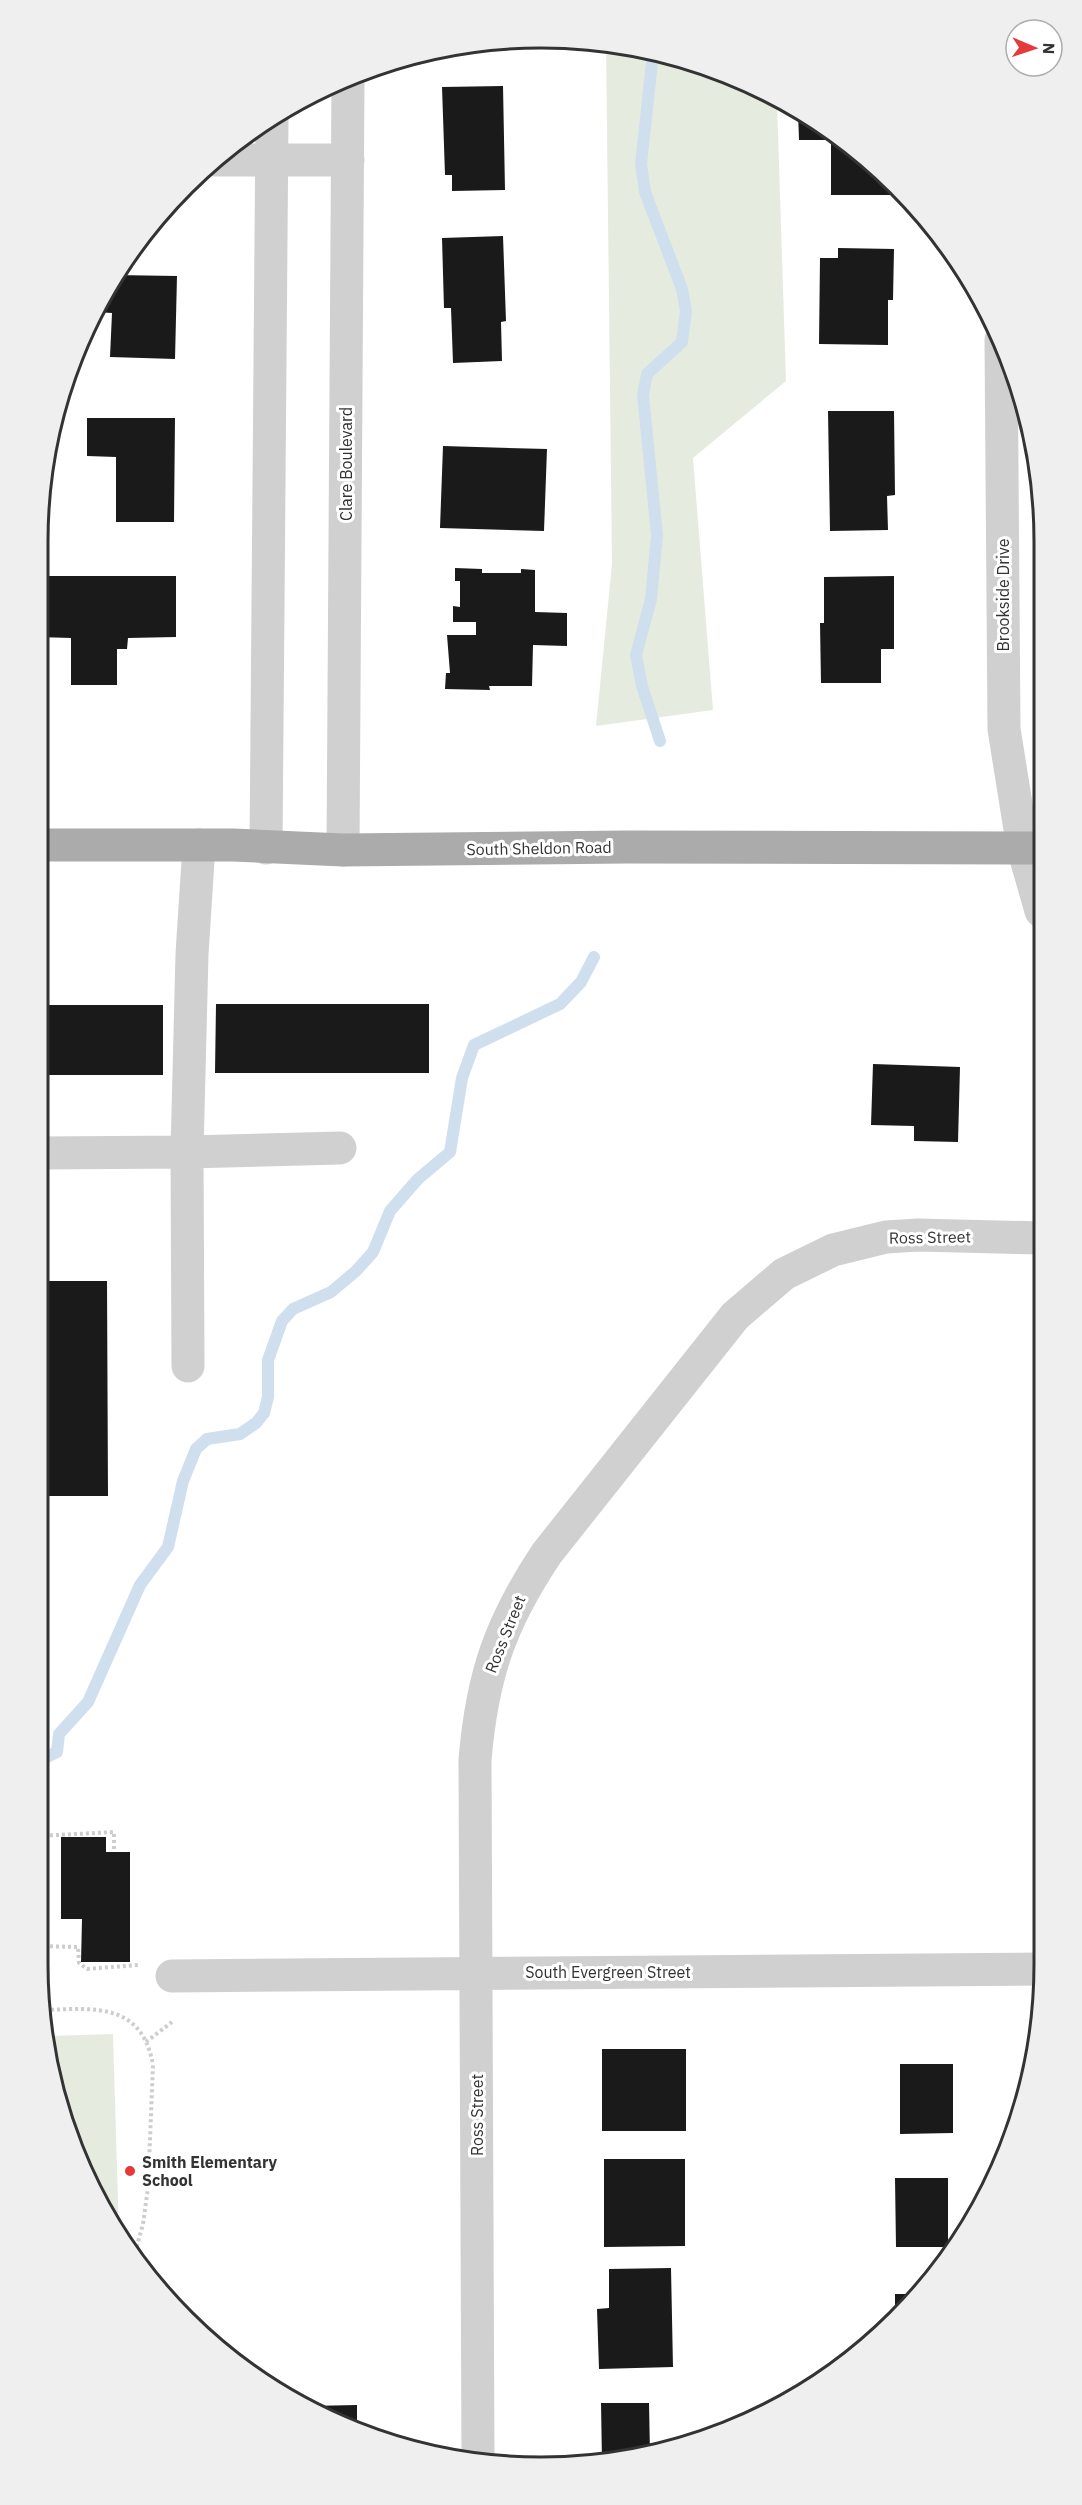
<svg xmlns="http://www.w3.org/2000/svg" width="1082" height="2505" viewBox="0 0 1082 2505" font-family="'IBM Plex Sans',sans-serif">
<rect width="100%" height="100%" fill="#fff"/>
<!-- green -->
<path fill="#e5ecdf" d="M606,42L703,64L777,101L786,381L693,458L713,710L596,726L612,564Z
M113,2034L119,2235L105,2215L64,2126L49,2036Z"/>
<g fill="none" stroke-linecap="round" stroke-linejoin="round">
<!-- stream -->
<path stroke="#cfdfee" stroke-width="12" d="M653,53L641,164L645,192L682,289L686,311L682,342L647,374L643,395L657,535L651,599L636,655L642,686L660,741
M38,1761L57,1752L59,1734L88,1702L140,1585L168,1547L183,1481L196,1449L207,1439L240,1434L256,1423L264,1413L268,1397V1360L282,1321L293,1309L331,1292L356,1271L373,1252L390,1211L418,1179L450,1152L462,1078L474,1045L560,1004L581,982L594,957"/>
</g>
<!-- building -->
<path fill="#1a1a1a" d="M503,86L505,190L452,191V175H445L442,87Z
M798,111L821,123L896,195H831V140H799Z
M503,236L506,321L501,322L502,361L453,363L451,308H444L442,238Z
M838,248L894,249L893,300H888V345L819,344L820,258H838Z
M115,275L177,276L175,359L110,357L112,313L95,312Z
M828,411H894L895,495L887,496L888,530L830,531Z
M87,418H175L174,522H116V457L87,456Z
M443,446L547,449L544,531L440,528Z
M455,568L482,569V573H521V569L535,570V612L567,613V646L533,645L532,686H489L490,690L445,689L446,673H450L447,635H476V622H453V606L460,607V581H455Z
M38,576H176V637L128,638L127,649H117V685H71V638L38,637Z
M894,576V649H881V683H821L820,623H824V577Z
M216,1004H429V1073H215Z
M38,1005H163V1075H38Z
M873,1064L960,1067L958,1142L914,1141V1126L871,1125Z
M38,1281H107L108,1496H39Z
M61,1837H106V1852H130V1962H81L82,1919H61Z
M602,2049H686V2131H602Z
M900,2064H953V2133L900,2134Z
M604,2159H685V2246L604,2247Z
M895,2178H948V2247H896Z
M671,2268L673,2367L599,2369L597,2309L609,2308V2269Z
M895,2294H921L895,2316Z
M601,2403H649L650,2454L639,2458L602,2462Z
M357,2405V2426L309,2408V2406Z"/>
<g fill="none" stroke-linecap="round" stroke-linejoin="round">
<!-- path -->
<path stroke="#cdcdcd" stroke-width="4" stroke-dasharray="3 3" stroke-linecap="butt" d="M38,1836L114,1832V1852
M38,1946L78,1947L79,1963L87,1969L138,1965
M45,2010C96,2008 142,2003 153,2065L148,2188L143,2224L134,2256
M146,2042L172,2022"/>
<!-- minor -->
<path stroke="#d0d0d0" stroke-width="33" d="M215,160H348
M1001,340L1004,729L1023,848L1041,911
M266,848L272,118
M343,850L348,78
M38,1153L187,1152L192,954L199,845
M188,1366L187,1152L340,1148
M172,1976L1044,1969
M478,2461L475,1760C482,1676 500,1623 547,1553L735,1316L784,1274L833,1250L886,1237L918,1235L1042,1238"/>
<!-- major -->
<path stroke="#ababab" stroke-width="33" d="M38,845H233L343,850L627,847L1041,848"/>
</g>
<!-- markers -->
<circle fill="#e63939" stroke="#fff" stroke-width="2" cx="130" cy="2171" r="6"/>
<g text-anchor="middle" stroke-width="6" stroke-linejoin="round" paint-order="stroke">
<!-- street labels -->
<g font-size="16" fill="#333" stroke="#fff">
<text transform="translate(346 464) rotate(-90)" y="6">Clare Boulevard</text>
<text transform="translate(1003 595) rotate(-90)" y="6">Brookside Drive</text>
<text transform="translate(539 848) rotate(-1)" y="6">South Sheldon Road</text>
<text transform="translate(930 1237) rotate(-1)" y="6">Ross Street</text>
<text transform="translate(505 1634) rotate(-68)" y="6">Ross Street</text>
<text x="608" y="1978">South Evergreen Street</text>
<text transform="translate(477 2115) rotate(-90)" y="6">Ross Street</text>
</g>
<!-- poi labels -->
<g font-size="16" font-weight="bold" fill="#333" stroke="#fff" text-anchor="start">
<text x="142" y="2168">Smith Elementary<tspan x="142" dy="18">School</tspan></text>
</g>
</g>
<!-- crop -->
<path d="M0 0H1082V2505H0ZM541 48H541A493 493 0 0 1 1034 541V1964A493 493 0 0 1 541 2457H541A493 493 0 0 1 48 1964V541A493 493 0 0 1 541 48Z" fill="#efefef" fill-rule="evenodd"/>
<path fill="none" stroke="#333" stroke-width="3" d="M541 48H541A493 493 0 0 1 1034 541V1964A493 493 0 0 1 541 2457H541A493 493 0 0 1 48 1964V541A493 493 0 0 1 541 48Z"/>
<!-- north arrow -->
<g transform="translate(1034 48) rotate(92)"><circle r="28" fill="#ffffff" stroke="#adadad" stroke-width="1.5"/>
<path d="M0-4.5L10 22L0 15L-10 22Z" fill="#e63939"/>
<text y="-9" font-size="16" font-weight="bold" text-anchor="middle" fill="#333333">N</text>
</g>
</svg>
